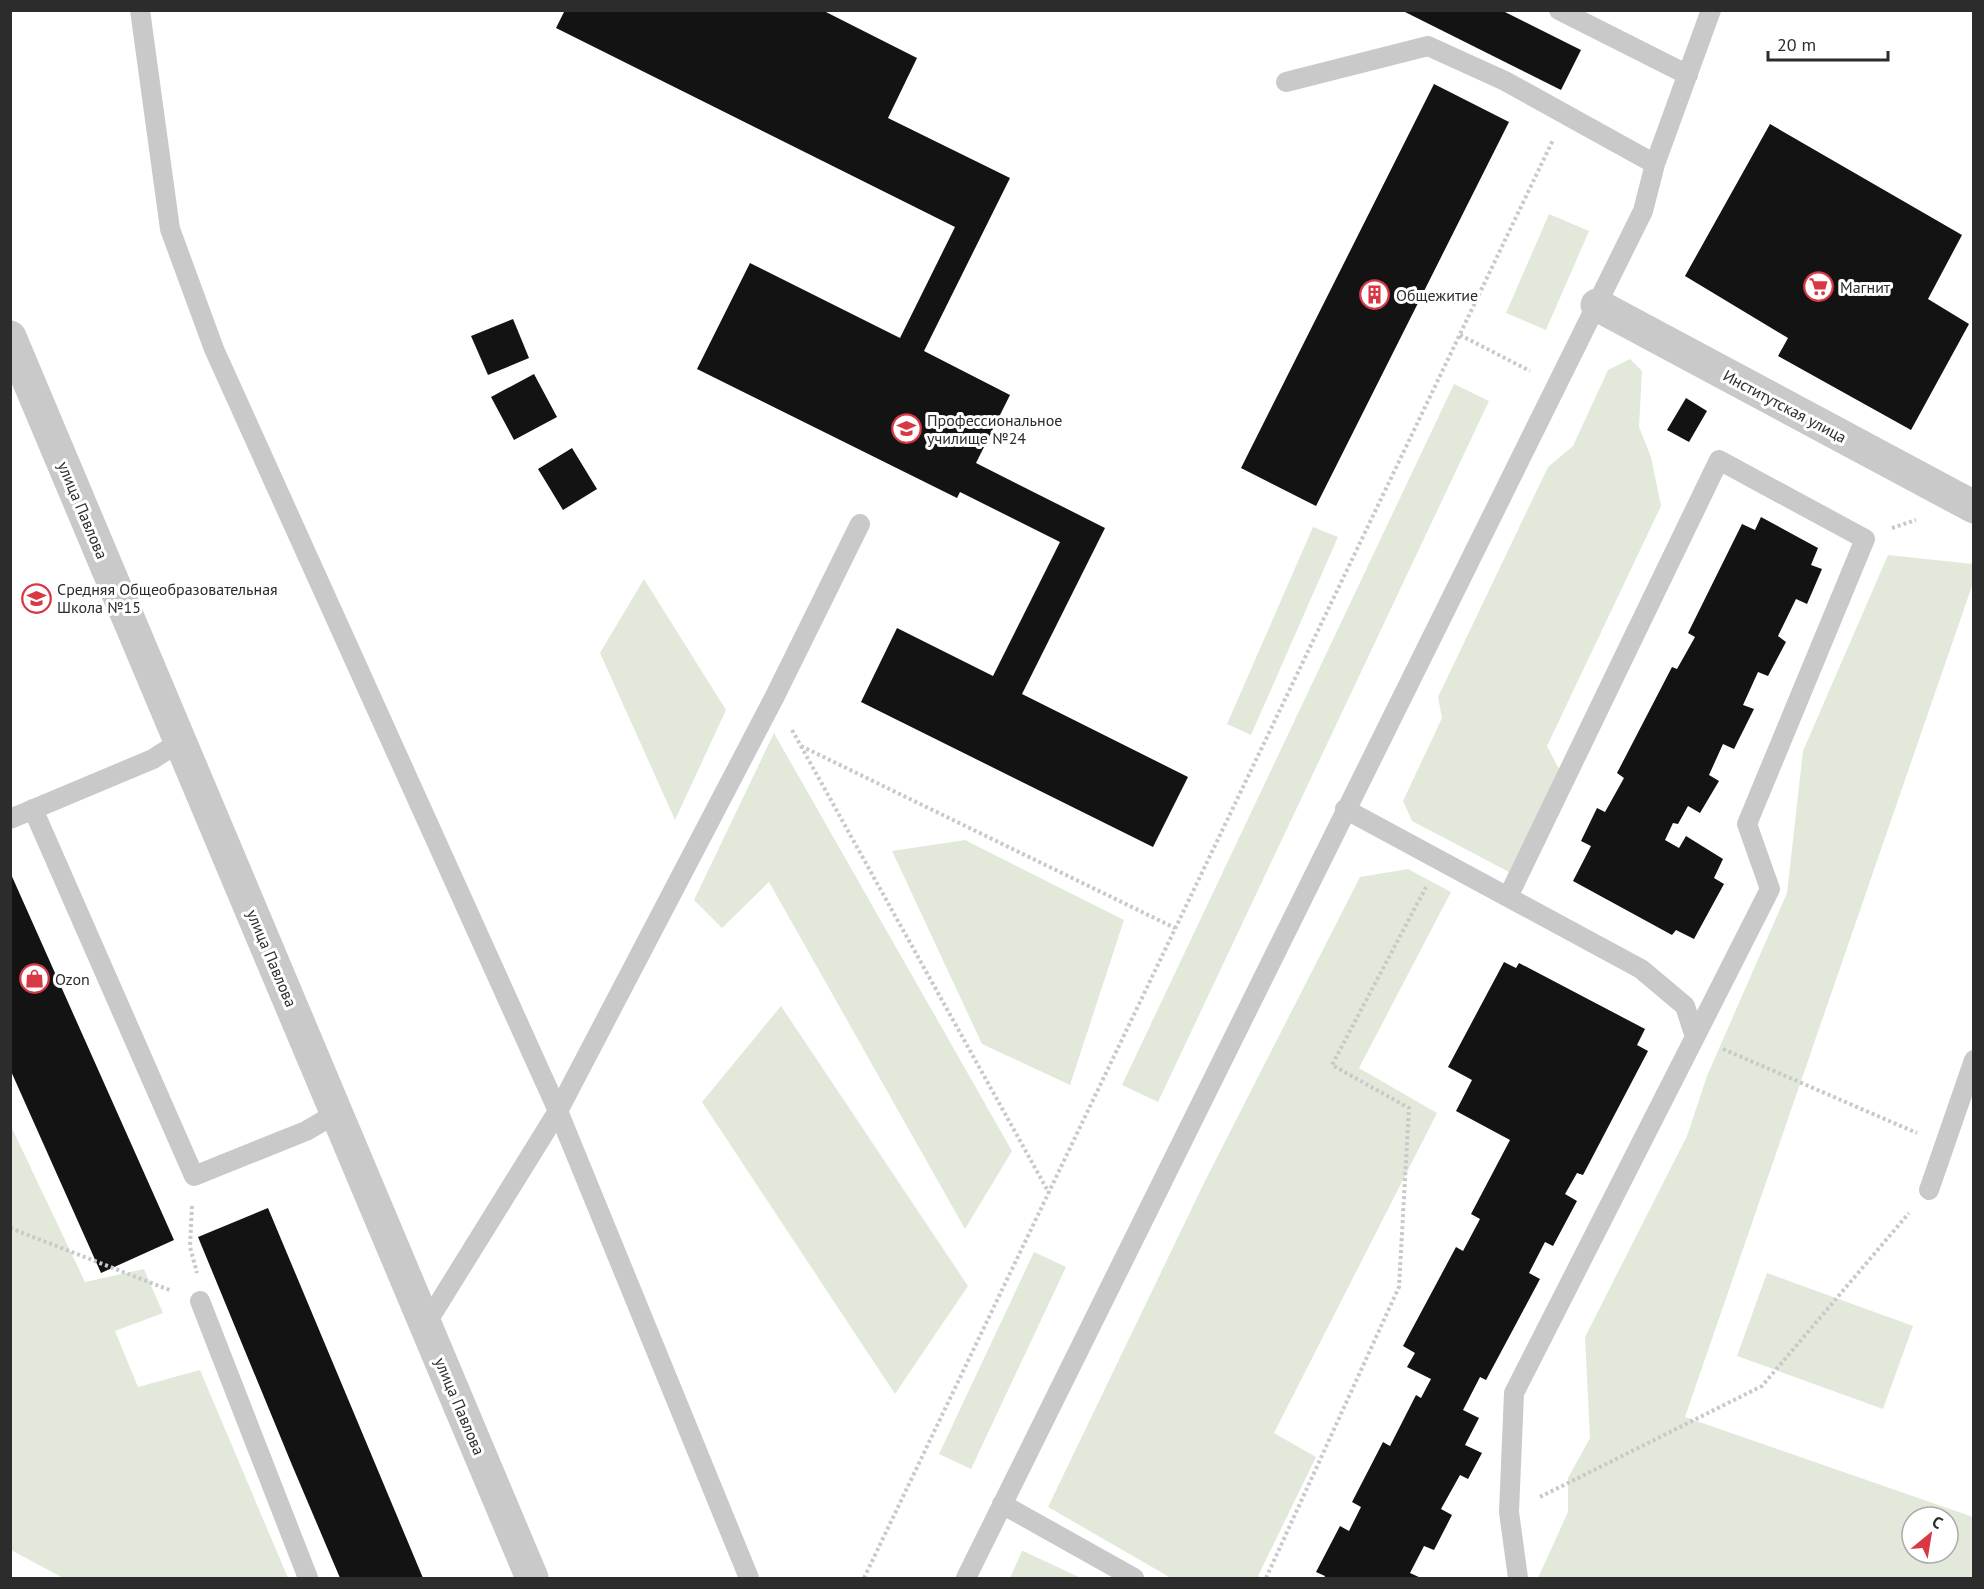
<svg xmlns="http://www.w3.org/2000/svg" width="1984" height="1589" viewBox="0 0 1984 1589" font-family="'PT Sans',sans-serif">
<rect width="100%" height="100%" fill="#fff"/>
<!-- green -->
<path fill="#e2e9da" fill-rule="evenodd" d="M1549,214L1589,231L1546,330L1506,313Z
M1630,359L1642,371L1639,427L1651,457L1661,506L1547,746L1559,769L1509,872L1412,821L1403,801L1442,718L1438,697L1548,467L1573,446L1608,370Z
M1454,384L1489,401L1158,1102L1122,1085Z
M1313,527L1338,537L1251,735L1227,724Z
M1888,555L1973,564V583L1685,1417L1973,1517V1578H1538L1568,1512V1478L1590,1438L1585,1337L1687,1136L1707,1076L1787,893L1803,751ZM1912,1517H1948V1553H1912Z
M644,579L726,710L675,820L600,653Z
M774,733L1012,1151L965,1229L769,882L722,928L694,900Z
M965,840L1124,920L1070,1085L982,1044L892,851Z
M1408,869L1451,892L1359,1068L1437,1113L1274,1433L1316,1457L1258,1576L1262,1578H1171L1048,1507L1204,1183L1360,877Z
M781,1006L968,1286L895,1394L702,1102Z
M10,1124L85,1282L144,1269L163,1313L115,1331L138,1387L200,1370L288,1578H63L11,1550Z
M1034,1252L1066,1267L971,1469L939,1454Z
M1767,1273L1913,1326L1883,1409L1737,1356Z
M1022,1551H1023L1081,1578H1010Z"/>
<!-- building -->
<path fill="#131313" d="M565,10H822L917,58L888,118L1010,178L924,351L1010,395L976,463L1105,528L1022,694L1188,777L1153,847L861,702L897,628L993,676L1060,542L960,492L957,498L697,369L750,263L900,338L955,227L556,28Z
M1401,10H1501L1581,50L1561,90Z
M1434,84L1509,122L1316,506L1241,468Z
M1770,124L1962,235L1928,299L1969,324L1911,430L1778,356L1788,338L1685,276Z
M513,319L529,358L488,375L471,336Z
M534,374L557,417L514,440L491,397Z
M1686,398L1707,411L1689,442L1667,430Z
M572,448L597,489L563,510L538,469Z
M1761,517L1818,548L1811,565L1822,569L1807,604L1796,599L1778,636L1786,642L1768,676L1758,672L1743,705L1754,709L1734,749L1723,744L1709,775L1719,781L1700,813L1688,806L1678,824L1673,823L1665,840L1679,848L1686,836L1723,859L1714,878L1724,884L1694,939L1676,930L1672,935L1573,881L1591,846L1581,841L1597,808L1605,812L1624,778L1617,773L1672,667L1677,669L1695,637L1688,633L1742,524L1755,530Z
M10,872L174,1240L101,1273L10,1069Z
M1504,962L1516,968L1519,963L1645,1029L1637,1045L1648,1051L1583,1175L1577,1173L1565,1194L1577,1201L1553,1246L1545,1242L1529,1273L1540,1279L1486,1380L1480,1377L1463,1410L1479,1418L1465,1445L1482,1453L1468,1479L1460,1475L1441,1509L1452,1515L1434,1550L1424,1546L1410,1573L1421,1578H1324L1325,1576L1316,1572L1340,1526L1349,1531L1361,1507L1352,1502L1383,1442L1390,1446L1416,1395L1421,1398L1431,1379L1407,1367L1415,1353L1403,1346L1456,1247L1463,1251L1480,1219L1471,1214L1510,1140L1456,1111L1472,1080L1448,1067Z
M268,1208L423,1578H340L292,1465L198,1237Z"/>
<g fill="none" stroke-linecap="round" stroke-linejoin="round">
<!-- path -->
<path stroke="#c9c9c9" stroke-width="4" stroke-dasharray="3 3" stroke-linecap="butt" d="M1460,335L1530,371
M1892,528L1916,520
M792,730L1049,1193
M801,746L1175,928
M1723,1049L1917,1133
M192,1206L190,1247L197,1273
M10,1228L172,1291
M1540,1497L1762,1386L1909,1213
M864,1578L1553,140
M1266,1578L1399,1287L1409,1108L1332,1065L1426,887"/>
<!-- service -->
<path stroke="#c9c9c9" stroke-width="20" d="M140,10L170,229L214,349L558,1111L749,1578
M1559,10L1688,75
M1286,82L1428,46L1505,81L1655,164
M33,809L194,1176L306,1131L337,1113
M1345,809L1641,969L1685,1006L1695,1037L1514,1393L1509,1512L1518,1578
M10,819L153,759L181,741
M1508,897L1719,460L1865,539L1747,824L1770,889L1695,1037
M1929,1190L1974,1060
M200,1301L308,1578
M426,1324L558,1111L774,698L860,524
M1002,1504L1134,1578
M966,1578L1643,211L1655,164L1711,10"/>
<!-- minor -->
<path stroke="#c9c9c9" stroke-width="33" d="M1597,305L1974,507
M10,337L532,1578"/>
</g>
<!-- icons -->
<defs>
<symbol id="supermarket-ring" viewBox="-11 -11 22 22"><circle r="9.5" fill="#fff" stroke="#d83843" stroke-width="1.5"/><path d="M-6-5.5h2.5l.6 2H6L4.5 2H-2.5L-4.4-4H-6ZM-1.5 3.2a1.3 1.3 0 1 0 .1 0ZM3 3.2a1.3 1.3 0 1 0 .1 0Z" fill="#d83843"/></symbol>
<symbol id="building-ring" viewBox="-11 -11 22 22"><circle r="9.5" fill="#fff" stroke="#d83843" stroke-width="1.5"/><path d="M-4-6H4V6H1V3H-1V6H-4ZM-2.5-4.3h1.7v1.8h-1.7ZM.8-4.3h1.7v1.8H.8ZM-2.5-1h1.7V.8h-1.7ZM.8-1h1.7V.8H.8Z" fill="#d83843"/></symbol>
<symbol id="university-ring" viewBox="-11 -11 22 22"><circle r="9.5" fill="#fff" stroke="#d83843" stroke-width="1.5"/><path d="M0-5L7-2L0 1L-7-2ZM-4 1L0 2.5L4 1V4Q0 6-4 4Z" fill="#d83843"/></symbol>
<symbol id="school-ring" viewBox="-11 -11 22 22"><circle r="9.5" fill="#fff" stroke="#d83843" stroke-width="1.5"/><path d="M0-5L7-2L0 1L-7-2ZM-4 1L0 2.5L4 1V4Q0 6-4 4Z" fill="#d83843"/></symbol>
<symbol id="shop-ring" viewBox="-11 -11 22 22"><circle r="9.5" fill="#fff" stroke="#d83843" stroke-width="1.5"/><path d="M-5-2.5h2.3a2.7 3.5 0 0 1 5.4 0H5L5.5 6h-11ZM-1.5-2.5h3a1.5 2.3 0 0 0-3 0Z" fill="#d83843"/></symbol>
</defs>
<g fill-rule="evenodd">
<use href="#supermarket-ring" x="1802" y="270" width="33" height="33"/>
<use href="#building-ring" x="1358" y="278" width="33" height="33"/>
<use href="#university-ring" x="890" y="412" width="33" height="33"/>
<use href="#school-ring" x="20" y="582" width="33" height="33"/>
<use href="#shop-ring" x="18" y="962" width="33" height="33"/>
</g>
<g text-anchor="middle" stroke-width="6" stroke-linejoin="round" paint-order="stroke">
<!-- poi labels -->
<g font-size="16" fill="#2c2c2c" stroke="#fff" text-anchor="start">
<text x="1840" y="293">Магнит</text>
<text x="1396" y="301">Общежитие</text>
<text x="927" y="426">Профессиональное<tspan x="927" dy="18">училище №24</tspan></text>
<text x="57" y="595">Средняя Общеобразовательная<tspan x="57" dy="18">Школа №15</tspan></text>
<text x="55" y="985">Ozon</text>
</g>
<!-- street labels -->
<g font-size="16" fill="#2c2c2c" stroke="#fff">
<text transform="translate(1785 406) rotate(28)" y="6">Институтская улица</text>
<text transform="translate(83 510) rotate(67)" y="6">улица Павлова</text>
<text transform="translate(272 958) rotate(67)" y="6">улица Павлова</text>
<text transform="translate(460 1406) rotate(67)" y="6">улица Павлова</text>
</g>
</g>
<!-- border -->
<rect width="1984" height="1589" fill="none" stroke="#2c2c2c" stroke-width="24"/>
<!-- north arrow -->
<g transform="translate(1930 1535) rotate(30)"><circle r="28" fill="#ffffff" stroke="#ababab" stroke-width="1.5"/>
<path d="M0-4.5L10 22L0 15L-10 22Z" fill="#d83843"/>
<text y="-9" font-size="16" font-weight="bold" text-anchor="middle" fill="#2c2c2c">С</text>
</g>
<!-- scale -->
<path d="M1768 51v9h120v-9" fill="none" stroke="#2c2c2c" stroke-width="3"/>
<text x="1777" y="51" font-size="18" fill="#2c2c2c" stroke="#ffffff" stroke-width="4.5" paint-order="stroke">20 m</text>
</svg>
